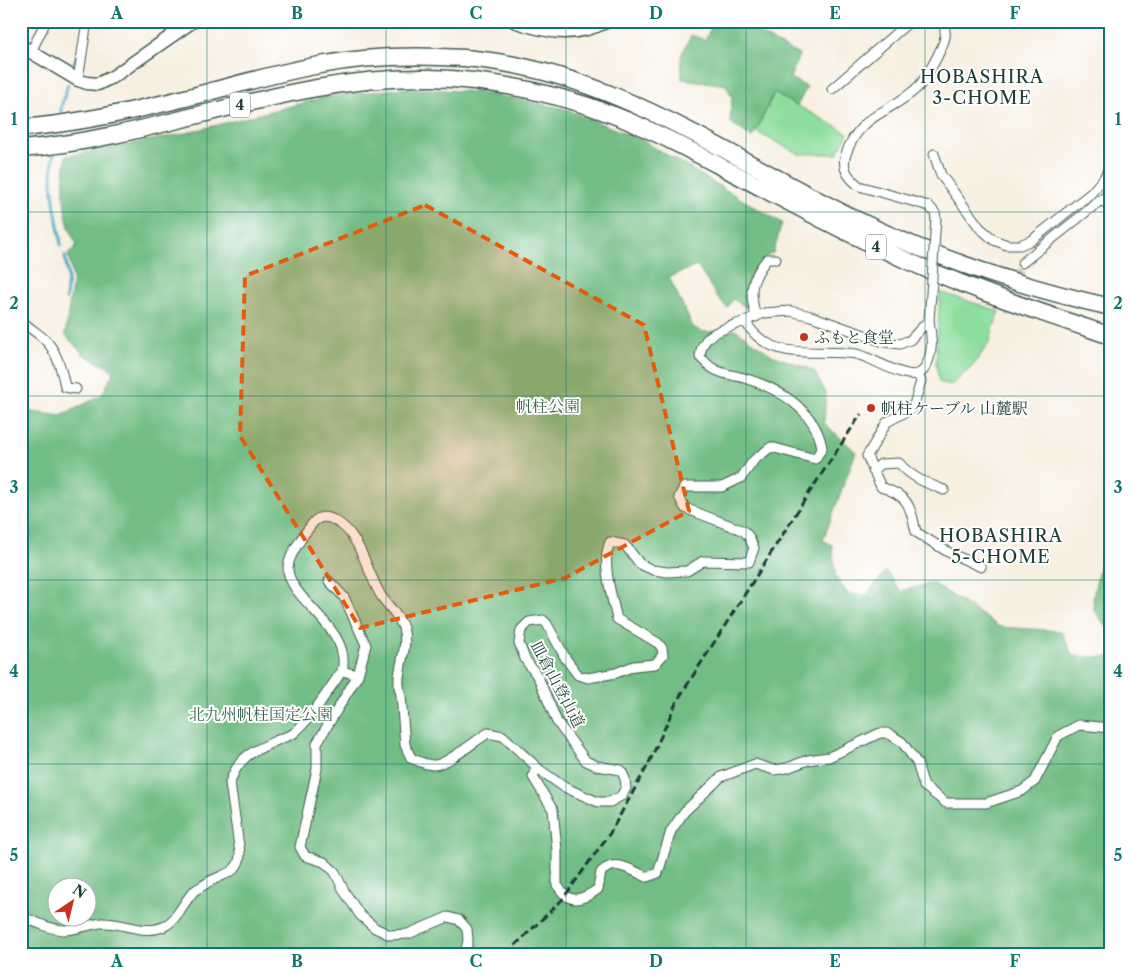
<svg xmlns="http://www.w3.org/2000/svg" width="1132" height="975" viewBox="0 0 1132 975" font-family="'Libre Caslon Text','Noto Serif JP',serif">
<rect width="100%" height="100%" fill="#fff"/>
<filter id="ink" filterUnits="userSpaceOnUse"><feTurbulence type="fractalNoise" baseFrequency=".02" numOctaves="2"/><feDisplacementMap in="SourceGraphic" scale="10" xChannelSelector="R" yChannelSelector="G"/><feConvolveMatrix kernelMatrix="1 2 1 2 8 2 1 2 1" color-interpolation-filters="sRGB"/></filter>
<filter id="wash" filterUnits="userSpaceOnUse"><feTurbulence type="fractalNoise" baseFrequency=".0096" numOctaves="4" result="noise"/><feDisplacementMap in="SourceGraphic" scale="20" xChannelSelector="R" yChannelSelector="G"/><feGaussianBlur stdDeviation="1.12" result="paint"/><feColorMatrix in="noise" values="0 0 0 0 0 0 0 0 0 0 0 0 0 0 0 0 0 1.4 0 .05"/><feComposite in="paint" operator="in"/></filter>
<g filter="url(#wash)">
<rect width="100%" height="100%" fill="#f7efe0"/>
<!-- green -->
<path fill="#8dde9e" stroke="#568e69" d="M774,93L848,133L837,154H799L756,132Z
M940,292L999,311L989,343L972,367L951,385L939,382L936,363Z"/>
<!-- forest -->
<path fill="#72bd85" stroke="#487d5c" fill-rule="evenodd" d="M714,21H736L799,55L790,78L807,87L797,106L774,93L752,138L730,122L732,97L726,85L682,79L681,56L691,35L705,40Z
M405,88L478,92L562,108L642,140L782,223L773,253C753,262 747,288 749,309L733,299L727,308L716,295L697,266L669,277L693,327L702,332L736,330L772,355L813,370L826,393L824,423L856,452L823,540L832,545L836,578L848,594L866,595L886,571L901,591L933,583L1000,627L1061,631L1073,656L1111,657V954H21V410L61,416L102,395L114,371L83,354L65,335L73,278L68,254L77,245C62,221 62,184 66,156L178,135L326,97ZM58,888H88V918H58Z
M1111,429V633L1094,610L1093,598L1110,511L1105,441Z"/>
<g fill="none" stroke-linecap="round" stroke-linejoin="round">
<!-- stream -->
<path stroke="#45a9c5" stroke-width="3" d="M73,67L78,51
M61,119V107L68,84
M55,149C47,180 57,215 61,245
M65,256L68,278L66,299"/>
</g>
</g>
<g filter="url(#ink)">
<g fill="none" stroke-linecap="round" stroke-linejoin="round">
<!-- street-tunnel -->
<path stroke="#cccbbe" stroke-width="9" stroke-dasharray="9 4.5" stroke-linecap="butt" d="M1006,303L1022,263"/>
<defs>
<path id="street" d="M31,52L46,21
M78,80L87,21
M832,89L910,21
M934,154L941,175L980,228L994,240L1007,245H1020L1032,240L1091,193L1104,178L1111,164
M1103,199L1111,211
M936,218L935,213L929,206L859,186C848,177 841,168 846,154C860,113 891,113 918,87C926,79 943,48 945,37C946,32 944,26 944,21
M1022,263L1111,192
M756,317C749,292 750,280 767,259H776
M21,319C28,329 40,333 48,343C58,355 62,371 65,387L76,389
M745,321L764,313L790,311L811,316L884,342L900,344L910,340L929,320L931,294
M918,375L921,381L913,408L887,422L867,456L881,487C909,496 910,505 916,532L948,552L981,567
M873,471L881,464L899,463C912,478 926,483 944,490
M329,581L344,597L366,645L358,675L342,671
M358,675L317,743V769L300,847L305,856L324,862L335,872L344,891L360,915L375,928L390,935L408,934L448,917L459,920L467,929L468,940L465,954
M536,766L533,777L553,810L557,850V885C560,889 564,895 568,897C578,903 591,894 598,889L601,872C616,858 630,870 647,877L658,873L671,831L684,812L721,777L755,764L774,770L787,768L808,760L829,757L880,733H886L891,735L902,742L917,763L924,786L946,803H986L1022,791L1035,781L1058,736L1079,725L1111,728
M21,916C35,922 49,929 64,930C77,930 89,924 102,923C124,922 144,936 165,926C177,920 184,901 194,891C198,888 203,886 207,883C222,873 240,875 240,853L230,783C238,755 256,750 280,739C284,737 290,736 294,733C311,719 329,689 342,671C353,628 286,599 288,567C289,555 304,534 312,524C324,507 346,526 354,539C365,556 370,576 380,594C387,606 399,614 403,628C410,651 393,673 401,695L405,745L411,758C418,761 425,765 433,765C446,766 476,740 488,733L503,736L540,770L564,787L598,802H610L621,796L626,788L625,779L621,770L597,766L586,761L557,722L538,677L525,659L519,643L521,630L529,622L543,620L547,624L566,659L578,675L588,678L616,673L634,666L655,664L663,655L662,648L658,643L617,619C612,598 601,562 610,542L625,545L640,564L653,570L667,572L687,571L703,561L749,562L754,548L749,537L744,531L685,508L679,497L684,487H722L741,478L754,460L771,447L815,459L822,448C816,410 778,388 744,378C735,375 726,375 718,371C711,369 705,362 700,357C701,332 725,329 745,321C770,364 816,348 856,354C872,357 906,381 920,373C924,371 925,368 927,364C934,349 931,336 929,320"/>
<path id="secondary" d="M514,21C549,33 573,38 608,21
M21,46L78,80L87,83L98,84L114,76L193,21"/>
<path id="highway" d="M21,128C71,124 120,114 169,102C219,90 269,74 320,65C366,56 416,55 464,58C609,69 728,157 855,219C937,259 1022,287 1111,307
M21,149C160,138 290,75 430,78C494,80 556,93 616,116C652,130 686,148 720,166C774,194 828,224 884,250C957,285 1034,310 1111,336"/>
</defs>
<!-- street casing -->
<use href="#street" stroke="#3f584e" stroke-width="11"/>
<!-- secondary casing -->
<use href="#secondary" stroke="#3f584e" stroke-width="15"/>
<!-- highway casing -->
<use href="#highway" stroke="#3f584e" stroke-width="19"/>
<!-- street -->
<use href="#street" stroke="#fff" stroke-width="9"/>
<!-- secondary -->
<use href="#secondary" stroke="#fff" stroke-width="12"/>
<!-- highway -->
<use href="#highway" stroke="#fff" stroke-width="16"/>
<!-- rail -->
<path stroke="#1f3d34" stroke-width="3" stroke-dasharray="8 4" stroke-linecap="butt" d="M506,954L562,900L610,833L648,765L677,701L809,493L861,414"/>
<defs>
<path id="street-bridge" d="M931,294L936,218"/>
</defs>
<!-- street-bridge casing -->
<use href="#street-bridge" stroke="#3f584e" stroke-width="11" stroke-linecap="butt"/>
<!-- street-bridge -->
<use href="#street-bridge" stroke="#fff" stroke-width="9"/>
</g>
</g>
<!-- marked area -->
<path fill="#e8590c" fill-opacity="0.2" stroke="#e8590c" stroke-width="4" stroke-dasharray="10 6" stroke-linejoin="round" d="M425,205L644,325L689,511L565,578L360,628L240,436L245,276Z"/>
<!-- grid -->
<path fill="none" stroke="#0f766e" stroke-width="1" stroke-opacity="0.55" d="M207,21V954M386,21V954M566,21V954M746,21V954M925,21V954M21,212H1111M21,396H1111M21,580H1111M21,764H1111"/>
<!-- markers -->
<g fill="#c8321e" stroke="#fff" stroke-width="2">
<circle cx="804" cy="337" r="5"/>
<circle cx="871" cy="408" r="5"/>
</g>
<g text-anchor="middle" stroke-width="4" stroke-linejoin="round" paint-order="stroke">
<!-- shield labels -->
<g fill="#fff" stroke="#627771" stroke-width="1">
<rect x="230" y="92.5" width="20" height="25" rx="4"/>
<rect x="866" y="234.5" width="20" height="25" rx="4"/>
</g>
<g font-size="15" font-weight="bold" fill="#1f3d34">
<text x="240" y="110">4</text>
<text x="876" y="252">4</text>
</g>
<!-- poi labels -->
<g font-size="16" fill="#1f3d34" stroke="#fff" text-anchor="start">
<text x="814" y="343">ふもと食堂</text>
<text x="881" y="414">帆柱ケーブル 山麓駅</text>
</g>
<!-- park labels -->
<g font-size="16" fill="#3a654e" stroke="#fff">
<text x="548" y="412">帆柱公園</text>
<text x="261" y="720">北九州帆柱国定公園</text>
</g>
<!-- street labels -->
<g font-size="16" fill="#1f3d34" stroke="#fff">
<text transform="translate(558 684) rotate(62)" y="6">皿倉山登山道</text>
</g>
<!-- neighbourhood labels -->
<g font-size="18" letter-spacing="1" fill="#1f3d34" stroke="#fff">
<text x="982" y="83">HOBASHIRA<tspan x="982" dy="21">3-CHOME</tspan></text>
<text x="1001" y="542">HOBASHIRA<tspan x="1001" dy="21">5-CHOME</tspan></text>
</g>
</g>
<!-- margin -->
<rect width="1132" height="975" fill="none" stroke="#fff" stroke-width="55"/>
<!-- north arrow -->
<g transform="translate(72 902) rotate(35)"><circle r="24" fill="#ffffff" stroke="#a5b1ae"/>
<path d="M0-4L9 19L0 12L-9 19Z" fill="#c8321e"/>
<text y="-8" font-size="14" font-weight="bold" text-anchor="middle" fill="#1f3d34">N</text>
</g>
<rect x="28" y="28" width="1076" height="920" fill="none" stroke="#0f766e" stroke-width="2"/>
<g font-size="16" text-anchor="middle" font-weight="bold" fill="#0f766e">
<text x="117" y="19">A</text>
<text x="297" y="19">B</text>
<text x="476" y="19">C</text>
<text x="656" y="19">D</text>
<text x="835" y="19">E</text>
<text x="1015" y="19">F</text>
<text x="14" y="125">1</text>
<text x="1118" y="125">1</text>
<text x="14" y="309">2</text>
<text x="1118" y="309">2</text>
<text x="14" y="493">3</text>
<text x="1118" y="493">3</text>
<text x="14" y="677">4</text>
<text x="1118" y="677">4</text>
<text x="14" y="861">5</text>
<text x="1118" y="861">5</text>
<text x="117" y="967">A</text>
<text x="297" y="967">B</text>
<text x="476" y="967">C</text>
<text x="656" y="967">D</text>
<text x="835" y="967">E</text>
<text x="1015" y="967">F</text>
</g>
</svg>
